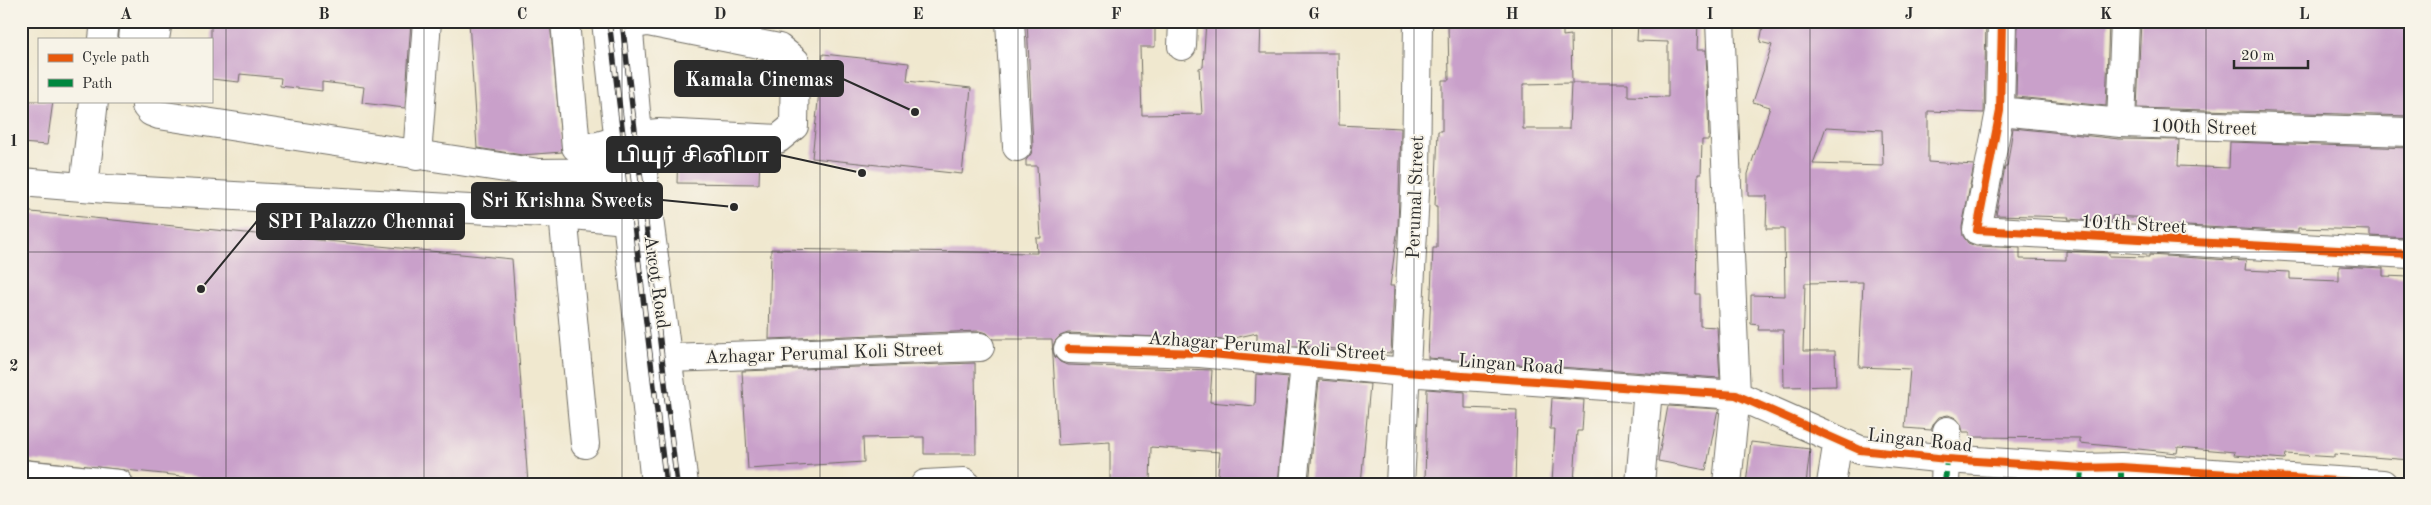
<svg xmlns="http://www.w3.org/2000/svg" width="2431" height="505" viewBox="0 0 2431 505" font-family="'Old Standard TT','Noto Serif Tamil',serif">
<rect width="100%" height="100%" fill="#f7f3e8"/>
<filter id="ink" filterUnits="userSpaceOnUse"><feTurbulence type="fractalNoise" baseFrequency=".02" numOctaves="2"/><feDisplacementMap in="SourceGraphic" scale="10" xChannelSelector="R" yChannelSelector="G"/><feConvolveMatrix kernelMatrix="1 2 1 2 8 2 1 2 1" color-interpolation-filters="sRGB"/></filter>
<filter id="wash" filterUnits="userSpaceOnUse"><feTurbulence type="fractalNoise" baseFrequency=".0096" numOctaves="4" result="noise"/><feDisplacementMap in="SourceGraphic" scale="20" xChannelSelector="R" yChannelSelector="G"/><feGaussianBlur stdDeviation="1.12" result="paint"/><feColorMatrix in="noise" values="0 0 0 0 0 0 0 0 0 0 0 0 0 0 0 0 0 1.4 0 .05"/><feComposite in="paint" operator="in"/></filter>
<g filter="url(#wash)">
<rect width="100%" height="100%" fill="#f0e8cf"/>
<g id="blocks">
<!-- building -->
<path fill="#c9a0ca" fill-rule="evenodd" d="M211,21H411L405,108L362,103L364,87L322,82V91L280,86L281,78L240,74L239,82L211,79Z
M469,21H550L562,152L522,155L477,148Z
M1027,21H1155V47H1140L1142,115L1202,114L1199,68L1203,67L1206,21H1261L1260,53H1338L1339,125L1401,128L1398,227L1390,286H1394L1391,353L1257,343V333L1225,340L1068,333L1060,336L1055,341L1052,349L1055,357L1060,362L1067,365L1212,370L1210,402L1255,406L1256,374L1288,377L1278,484H1217L1220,452L1151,447L1150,484H1110V442L1058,445L1052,339H993L987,333L979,331L769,339L771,249L1037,253L1036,238H1041L1037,166H1026V160L1031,154L1033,146Z
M1524,21H1563V36L1571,35L1572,83H1628V96L1668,97V42L1637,41L1638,21H1698L1697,50H1706L1709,140H1702L1701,174H1698L1696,294H1700V326L1717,327L1720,378L1428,358L1433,248H1437V206H1435L1438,131H1442V80H1449L1448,24ZM1571,83L1569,129H1523V84Z
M1764,21H1908L1940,28V21H1986L1984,113L1928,111V162L1974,165L1962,227L1963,236L1968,243L1976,246L2020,248V259L2066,260V251L2109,253V256L2149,257V255L2246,261L2245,270L2290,272V279L2339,281V266L2383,268V276L2410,277V460L2334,454V457L2286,454L2285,459L2234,455L2235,452L2178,447L2177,453L2080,443V438L1970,437V432H1963L1961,424L1956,418L1948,415L1939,417L1934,423L1931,430L1905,428L1910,369L1859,367L1863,282L1805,283L1803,351H1835L1836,386L1784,387L1783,330H1758L1759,325L1751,324V295L1785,296L1784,229H1766L1767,196H1748V174L1770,107L1753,102L1772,45L1760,42ZM1826,127L1882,130L1883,166L1813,164Z
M2018,21H2109L2106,106L2016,97Z
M2141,21H2339L2410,27V116L2137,108Z
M823,54L909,63L907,81L971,88L962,174L812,158Z
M21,101H53L47,145L21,143Z
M2013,128L2119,139L2179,140L2178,166L2229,168L2230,142L2410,148V238L2370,236V230L2298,228V232L2150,224L2151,218L2112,216L2111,222L2068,219L2069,217L1996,215L2005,167H2007Z
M678,150L760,154L759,184L677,183Z
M21,211L512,259L528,484H258L21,459Z
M975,363L976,454H924V437L863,438L864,462L748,469L742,371Z
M1319,380L1370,384L1361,484H1309Z
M1427,389L1465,392V408L1517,410L1515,484H1425Z
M1552,398L1584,400L1582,431H1577L1574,484H1552L1555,429H1550Z
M1668,406L1718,409L1706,470L1658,461Z
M1751,442L1810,449L1806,484H1746Z"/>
</g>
</g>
<g filter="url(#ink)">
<use href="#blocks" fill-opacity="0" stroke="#706d64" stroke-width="1"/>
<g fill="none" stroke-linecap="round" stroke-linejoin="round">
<defs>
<path id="minor" d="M565,21L576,147L598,146L619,140
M1010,21L1017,147
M1720,21L1736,395L1727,484
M2002,21L2000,111L1977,230L2410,254
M628,25L648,22L779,48L795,61L794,126L778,139L659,133L638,135
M103,39L105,21
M133,39L135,21
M155,39L158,21
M1182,46L1183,21
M147,101L146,106L151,112L159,115L539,173L621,172
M2000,111L2121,123L2410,132
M2121,123L2125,21
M417,156L427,21
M21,182L107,189L563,214L626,220
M84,187L94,101
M563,214L585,444
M1068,349L1200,353L1405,372L1736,395L1860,450L1947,459L2082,468L2121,467L2383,484
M668,358L980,347
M21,474L119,484
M925,484L964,482
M1293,484L1305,364
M1400,484L1416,173L1418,21
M1640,484L1648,389
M1831,484L1838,440
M1945,484L1947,431"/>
<path id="major" d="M606,21L655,484
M628,21L638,135L684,484"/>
</defs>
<!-- minor casing -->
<use href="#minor" stroke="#706d64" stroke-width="30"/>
<!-- major casing -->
<use href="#major" stroke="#706d64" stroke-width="30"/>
<!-- minor -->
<use href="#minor" stroke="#fff" stroke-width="28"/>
<!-- major -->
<use href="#major" stroke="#fff" stroke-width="28"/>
<defs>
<path id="rail" d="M609,21L666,484
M622,21L677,484"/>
</defs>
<!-- rail casing -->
<use href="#rail" stroke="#2b2b2b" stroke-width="5.5"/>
<!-- rail -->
<use href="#rail" stroke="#f7f3e8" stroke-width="4" stroke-dasharray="11" stroke-linecap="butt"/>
<!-- quiet -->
<path stroke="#00873e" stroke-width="6" stroke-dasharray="12 6" stroke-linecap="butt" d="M2121,467V484
M1945,484L1947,459
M2081,484L2082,468"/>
<defs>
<path id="cycleway" d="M2002,21L2000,111L1977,230L2410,254
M1068,349L1200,353L1405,372L1736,395L1860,450L1947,459L2082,468L2121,467L2383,484"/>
</defs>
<!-- cycleway casing -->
<use href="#cycleway" stroke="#f7f3e8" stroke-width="11"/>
<!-- cycleway -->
<use href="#cycleway" stroke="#e8590c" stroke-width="8"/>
</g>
</g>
<!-- grid -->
<path fill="none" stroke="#2b2b2b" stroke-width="1" stroke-opacity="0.55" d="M226,21V484M424,21V484M622,21V484M820,21V484M1018,21V484M1216,21V484M1414,21V484M1612,21V484M1810,21V484M2008,21V484M2206,21V484M21,252H2410"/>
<g text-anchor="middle" stroke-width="4" stroke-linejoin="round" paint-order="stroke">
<!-- street labels -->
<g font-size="19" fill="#2b2b2b" stroke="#f7f3e8">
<text transform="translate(2204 126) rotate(2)" y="7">100th Street</text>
<text transform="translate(1414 197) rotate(-88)" y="7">Perumal Street</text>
<text transform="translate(2134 223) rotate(3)" y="7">101th Street</text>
<text transform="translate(658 282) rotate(82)" y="7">Arcot Road</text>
<text transform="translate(1267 345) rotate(4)" y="7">Azhagar Perumal Koli Street</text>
<text transform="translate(824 352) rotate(-2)" y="7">Azhagar Perumal Koli Street</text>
<text transform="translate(1511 363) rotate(4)" y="7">Lingan Road</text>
<text transform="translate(1920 439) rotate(6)" y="7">Lingan Road</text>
</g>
</g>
<!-- callouts -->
<path fill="none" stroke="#2b2b2b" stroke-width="2" d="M915 112L843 79M862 173L780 155M734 207L662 200M201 289L257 221"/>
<g fill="#2b2b2b" stroke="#f7f3e8" stroke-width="2">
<circle cx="915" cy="112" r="5"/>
<circle cx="862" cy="173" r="5"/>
<circle cx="734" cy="207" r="5"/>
<circle cx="201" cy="289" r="5"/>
</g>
<g fill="#2b2b2b" stroke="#2b2b2b" stroke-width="2">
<rect x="675" y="61" width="168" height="35" rx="5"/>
<rect x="607" y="137" width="173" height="35" rx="5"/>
<rect x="472" y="183" width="190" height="35" rx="5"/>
<rect x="257" y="204" width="207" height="35" rx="5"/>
</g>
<g font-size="20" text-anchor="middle" font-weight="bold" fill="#fff">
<text x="759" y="86">Kamala Cinemas</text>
<text x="693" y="162">பியுர் சினிமா</text>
<text x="567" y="207">Sri Krishna Sweets</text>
<text x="361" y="228">SPI Palazzo Chennai</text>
</g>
<!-- margin -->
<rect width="2431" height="505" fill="none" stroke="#f7f3e8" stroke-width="55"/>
<!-- legend -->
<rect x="38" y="38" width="175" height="65" fill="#f7f3e8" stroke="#a5a39c"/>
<rect x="48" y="54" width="25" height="8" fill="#e8590c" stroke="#a5a39c"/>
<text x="82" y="62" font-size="15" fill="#2b2b2b">Cycle path</text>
<rect x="48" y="79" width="25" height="8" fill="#00873e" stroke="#a5a39c"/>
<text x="82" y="88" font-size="15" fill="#2b2b2b">Path</text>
<!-- scale -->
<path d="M2234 60v8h74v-8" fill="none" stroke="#2b2b2b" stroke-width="2.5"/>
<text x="2241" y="60" font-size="15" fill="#2b2b2b" stroke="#f7f3e8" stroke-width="4" paint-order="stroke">20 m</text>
<rect x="28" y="28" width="2376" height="450" fill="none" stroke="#2b2b2b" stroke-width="2"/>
<g font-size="16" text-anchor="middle" font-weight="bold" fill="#2b2b2b">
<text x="126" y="19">A</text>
<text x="324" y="19">B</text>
<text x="522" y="19">C</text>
<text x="720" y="19">D</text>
<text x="918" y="19">E</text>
<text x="1116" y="19">F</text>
<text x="1314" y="19">G</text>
<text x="1512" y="19">H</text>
<text x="1710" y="19">I</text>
<text x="1909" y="19">J</text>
<text x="2106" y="19">K</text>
<text x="2304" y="19">L</text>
<text x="14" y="146">1</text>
<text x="14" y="371">2</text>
</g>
</svg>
